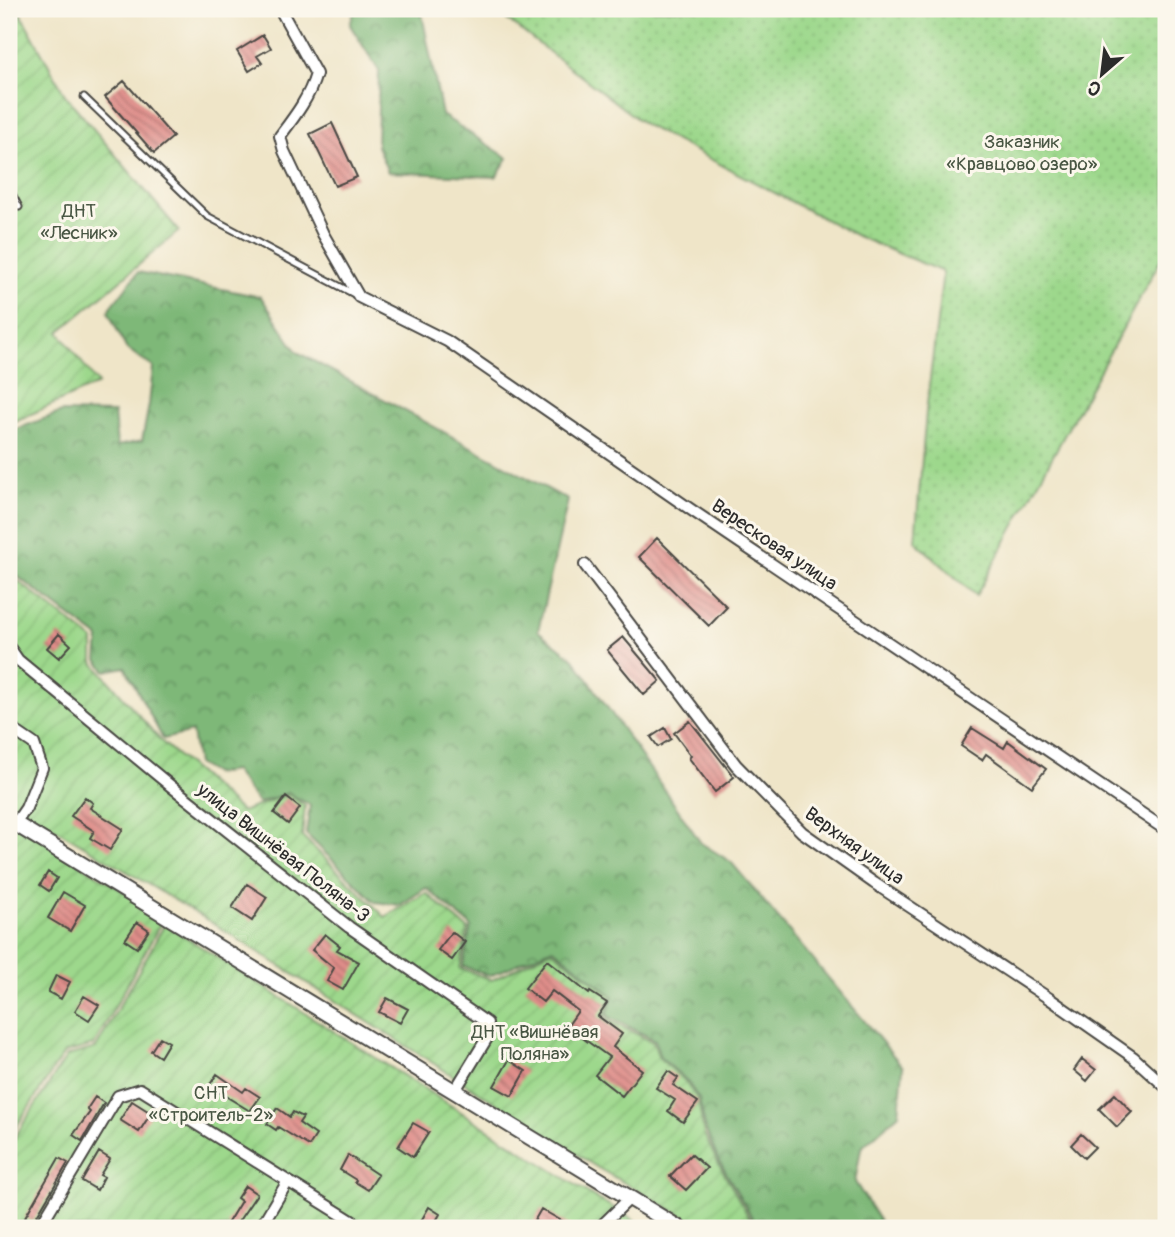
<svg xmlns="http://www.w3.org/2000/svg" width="1175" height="1237" viewBox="0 0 1175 1237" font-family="Pangolin,sans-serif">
<defs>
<pattern id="forest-crowns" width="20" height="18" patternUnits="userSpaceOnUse" patternTransform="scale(1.75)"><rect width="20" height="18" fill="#7eb878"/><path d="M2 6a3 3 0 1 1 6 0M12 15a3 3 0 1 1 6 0" fill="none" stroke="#679663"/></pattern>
<pattern id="park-dots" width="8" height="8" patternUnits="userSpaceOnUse" patternTransform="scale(1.75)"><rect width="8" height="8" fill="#9dd88c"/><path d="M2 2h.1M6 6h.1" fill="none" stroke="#87ba79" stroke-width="1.8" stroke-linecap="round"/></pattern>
<pattern id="garden-furrows" width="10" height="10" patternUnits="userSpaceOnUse" patternTransform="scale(1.75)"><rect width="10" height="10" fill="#9dd88c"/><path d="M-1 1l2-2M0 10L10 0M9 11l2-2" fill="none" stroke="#87ba79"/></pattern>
<pattern id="building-back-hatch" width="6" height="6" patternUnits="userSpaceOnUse" patternTransform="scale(1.75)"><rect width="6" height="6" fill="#df8d89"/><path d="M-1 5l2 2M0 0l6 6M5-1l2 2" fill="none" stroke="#b57370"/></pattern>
</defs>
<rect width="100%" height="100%" fill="#fbf7ec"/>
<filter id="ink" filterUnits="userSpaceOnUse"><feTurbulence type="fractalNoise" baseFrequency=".0143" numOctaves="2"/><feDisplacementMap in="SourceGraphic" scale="14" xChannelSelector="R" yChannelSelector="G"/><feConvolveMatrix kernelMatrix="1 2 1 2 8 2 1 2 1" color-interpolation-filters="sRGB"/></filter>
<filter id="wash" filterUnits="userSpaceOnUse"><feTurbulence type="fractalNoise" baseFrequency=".00686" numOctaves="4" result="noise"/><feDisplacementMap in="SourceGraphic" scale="28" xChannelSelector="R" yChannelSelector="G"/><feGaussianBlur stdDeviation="1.57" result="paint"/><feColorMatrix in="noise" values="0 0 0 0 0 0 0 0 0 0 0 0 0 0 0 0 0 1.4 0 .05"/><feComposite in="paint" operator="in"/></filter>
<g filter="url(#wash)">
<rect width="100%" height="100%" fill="#efe5c8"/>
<!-- forest -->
<path fill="url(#forest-crowns)" stroke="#547252" stroke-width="2" d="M355,9H421L442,115L508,158L496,177L388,172L377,146L379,71L350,25Z
M138,272L261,297L297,352L568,500L538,631L574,659L701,843L731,862L903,1067L899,1114L861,1148L855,1182L884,1228H758L717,1157L706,1131L699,1099L686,1080L660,1057L655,1040L607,1016L613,996L553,948L490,976L463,966L471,926L426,888L400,905L375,902L306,834L310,805L288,793L258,803L234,771L214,774L197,764L192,732L163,739L125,667L106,671L97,660L99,638L9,570V432L62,412L114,413L117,446L142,441L149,405L153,367L126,348L108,311Z"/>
<!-- park -->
<path fill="url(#park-dots)" stroke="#64825c" stroke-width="2" d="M493,9H1166V250L976,596L915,541L926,412L943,272L859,237L645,125Z"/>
<!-- garden -->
<path fill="url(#garden-furrows)" stroke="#64825c" stroke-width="2" d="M9,9H18L65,95L179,231L59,332L98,384L9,424Z
M9,574L93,640V662L161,741L242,812L288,794L305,806L302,836L385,917L426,893L468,929L460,968L492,980L552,950L612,996L604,1018L653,1042L659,1058L684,1080L698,1100L704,1134L715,1157L755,1228H704L598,1168L211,922L9,801Z
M9,819L164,917L94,1045L64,1053L9,1138Z
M165,924L601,1201L624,1213L645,1228H9V1146L67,1056L96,1048Z"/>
<g id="blocks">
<!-- building -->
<path fill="url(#building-back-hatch)" d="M263,35L271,48L257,56L262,63L249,71L237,51Z
M124,81L173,137L154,153L105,97Z
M332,123L357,177L335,186L310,134Z
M657,538L727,607L709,626L639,557Z
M59,634L71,645L59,658L47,648Z
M623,637L660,681L644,695L607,650Z
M690,721L734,777L715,792L689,758L691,756L674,733Z
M665,728L671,739L658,747L651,737Z
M972,728L1004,748L1008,741L1046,769L1032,787L986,754L982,760L961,746Z
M85,797L93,803L90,808L123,829L110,850L90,838L94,831L71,816Z
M286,797L300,808L288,824L274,813Z
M48,872L57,878L49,891L40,885Z
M247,884L267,897L252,921L232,908Z
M63,892L85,905L70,931L48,918Z
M137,922L149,930L137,948L125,940Z
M452,932L465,942L452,960L438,950Z
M325,934L340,946L337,950L359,962L343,990L327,981L334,968L312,950Z
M547,960L589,994L590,992L607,1003L598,1016L622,1034L613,1047L642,1070L622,1096L595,1075L609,1057L584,1039L566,1028L578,1011L552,991L543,1002L525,988Z
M56,975L70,982L61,999L48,992Z
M84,996L99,1005L89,1020L75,1011Z
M387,998L408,1009L400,1023L379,1012Z
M160,1037L169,1042L160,1057L151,1051Z
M1082,1059L1096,1070L1087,1081L1074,1070Z
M509,1060L526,1071L512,1096L494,1086Z
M668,1071L678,1078L673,1085L698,1102L683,1122L668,1111L675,1100L656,1088Z
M217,1074L243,1092L246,1088L260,1097L250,1111L209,1086Z
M1115,1094L1132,1112L1117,1127L1099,1109Z
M95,1097L104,1103L82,1141L73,1135L90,1112L87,1109Z
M132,1101L151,1113L139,1132L120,1120Z
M277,1108L290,1117L293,1112L303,1117L299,1123L316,1135L309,1146L278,1127L276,1130L267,1124Z
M413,1123L429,1132L413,1157L398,1147Z
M1081,1134L1095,1147L1084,1158L1071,1145Z
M99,1152L110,1159L100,1175L104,1177L97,1190L82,1181Z
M691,1154L707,1168L686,1190L670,1176Z
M348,1155L378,1175L368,1190L355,1182L356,1180L340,1170Z
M59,1158L68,1163L33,1222L25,1217Z
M245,1186L257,1194L234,1228L227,1224L241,1201L237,1198Z
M429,1207L440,1214L432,1228L421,1221Z
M541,1209L574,1228H543L533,1223Z"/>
</g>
</g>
<g filter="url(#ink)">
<use href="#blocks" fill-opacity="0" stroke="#484743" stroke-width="2"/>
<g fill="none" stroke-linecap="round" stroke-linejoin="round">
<defs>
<path id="lane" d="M84,97L207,216L356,295
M9,188L19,207"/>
<path id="street" d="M280,9L316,74C309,98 295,116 280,136L284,151L323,234L359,297L447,341L693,511L1166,830
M585,565L736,765L802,832L874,883L1050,999L1133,1057L1166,1087
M9,647L18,660L172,787L349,927L487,1023V1038L454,1092
M9,727L34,744L42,768L26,808L15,824
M39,1228L118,1096L140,1089L363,1228
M260,1228L288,1181
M599,1228L629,1199"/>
<path id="secondary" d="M9,820L679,1228"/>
</defs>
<!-- lane casing -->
<use href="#lane" stroke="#484743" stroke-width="9"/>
<!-- street casing -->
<use href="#street" stroke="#484743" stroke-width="14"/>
<!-- secondary casing -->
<use href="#secondary" stroke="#484743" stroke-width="18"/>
<!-- lane -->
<use href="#lane" stroke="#fff" stroke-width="5"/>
<!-- street -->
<use href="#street" stroke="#fff" stroke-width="10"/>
<!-- secondary -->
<use href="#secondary" stroke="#fff" stroke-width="14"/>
</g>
</g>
<g text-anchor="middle" stroke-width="6" stroke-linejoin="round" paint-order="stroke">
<!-- park labels -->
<g font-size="19" fill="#485643" stroke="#fbf7ec">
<text x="1022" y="148">Заказник<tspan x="1022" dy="22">«Кравцово озеро»</tspan></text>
<text x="79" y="217">ДНТ<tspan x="79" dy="22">«Лесник»</tspan></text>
<text x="535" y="1038">ДНТ «Вишнёвая<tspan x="535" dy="22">Поляна»</tspan></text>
<text x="211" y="1099">СНТ<tspan x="211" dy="22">«Строитель-2»</tspan></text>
</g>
<!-- street labels -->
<g font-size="19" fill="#2b2b2b" stroke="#fbf7ec">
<text transform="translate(775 544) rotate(34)" y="7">Вересковая улица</text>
<text transform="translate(855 845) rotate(36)" y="7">Верхняя улица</text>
<text transform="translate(284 852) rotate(38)" y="7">улица Вишнёвая Поляна-3</text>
</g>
</g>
<!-- margin -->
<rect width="1175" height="1237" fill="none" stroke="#fbf7ec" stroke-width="35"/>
<!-- north arrow -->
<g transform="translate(1102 74) rotate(208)" stroke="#fbf7ec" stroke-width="5" paint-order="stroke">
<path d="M0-5L12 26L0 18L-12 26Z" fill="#2b2b2b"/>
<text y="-10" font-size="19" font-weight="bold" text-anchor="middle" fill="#2b2b2b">С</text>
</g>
</svg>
